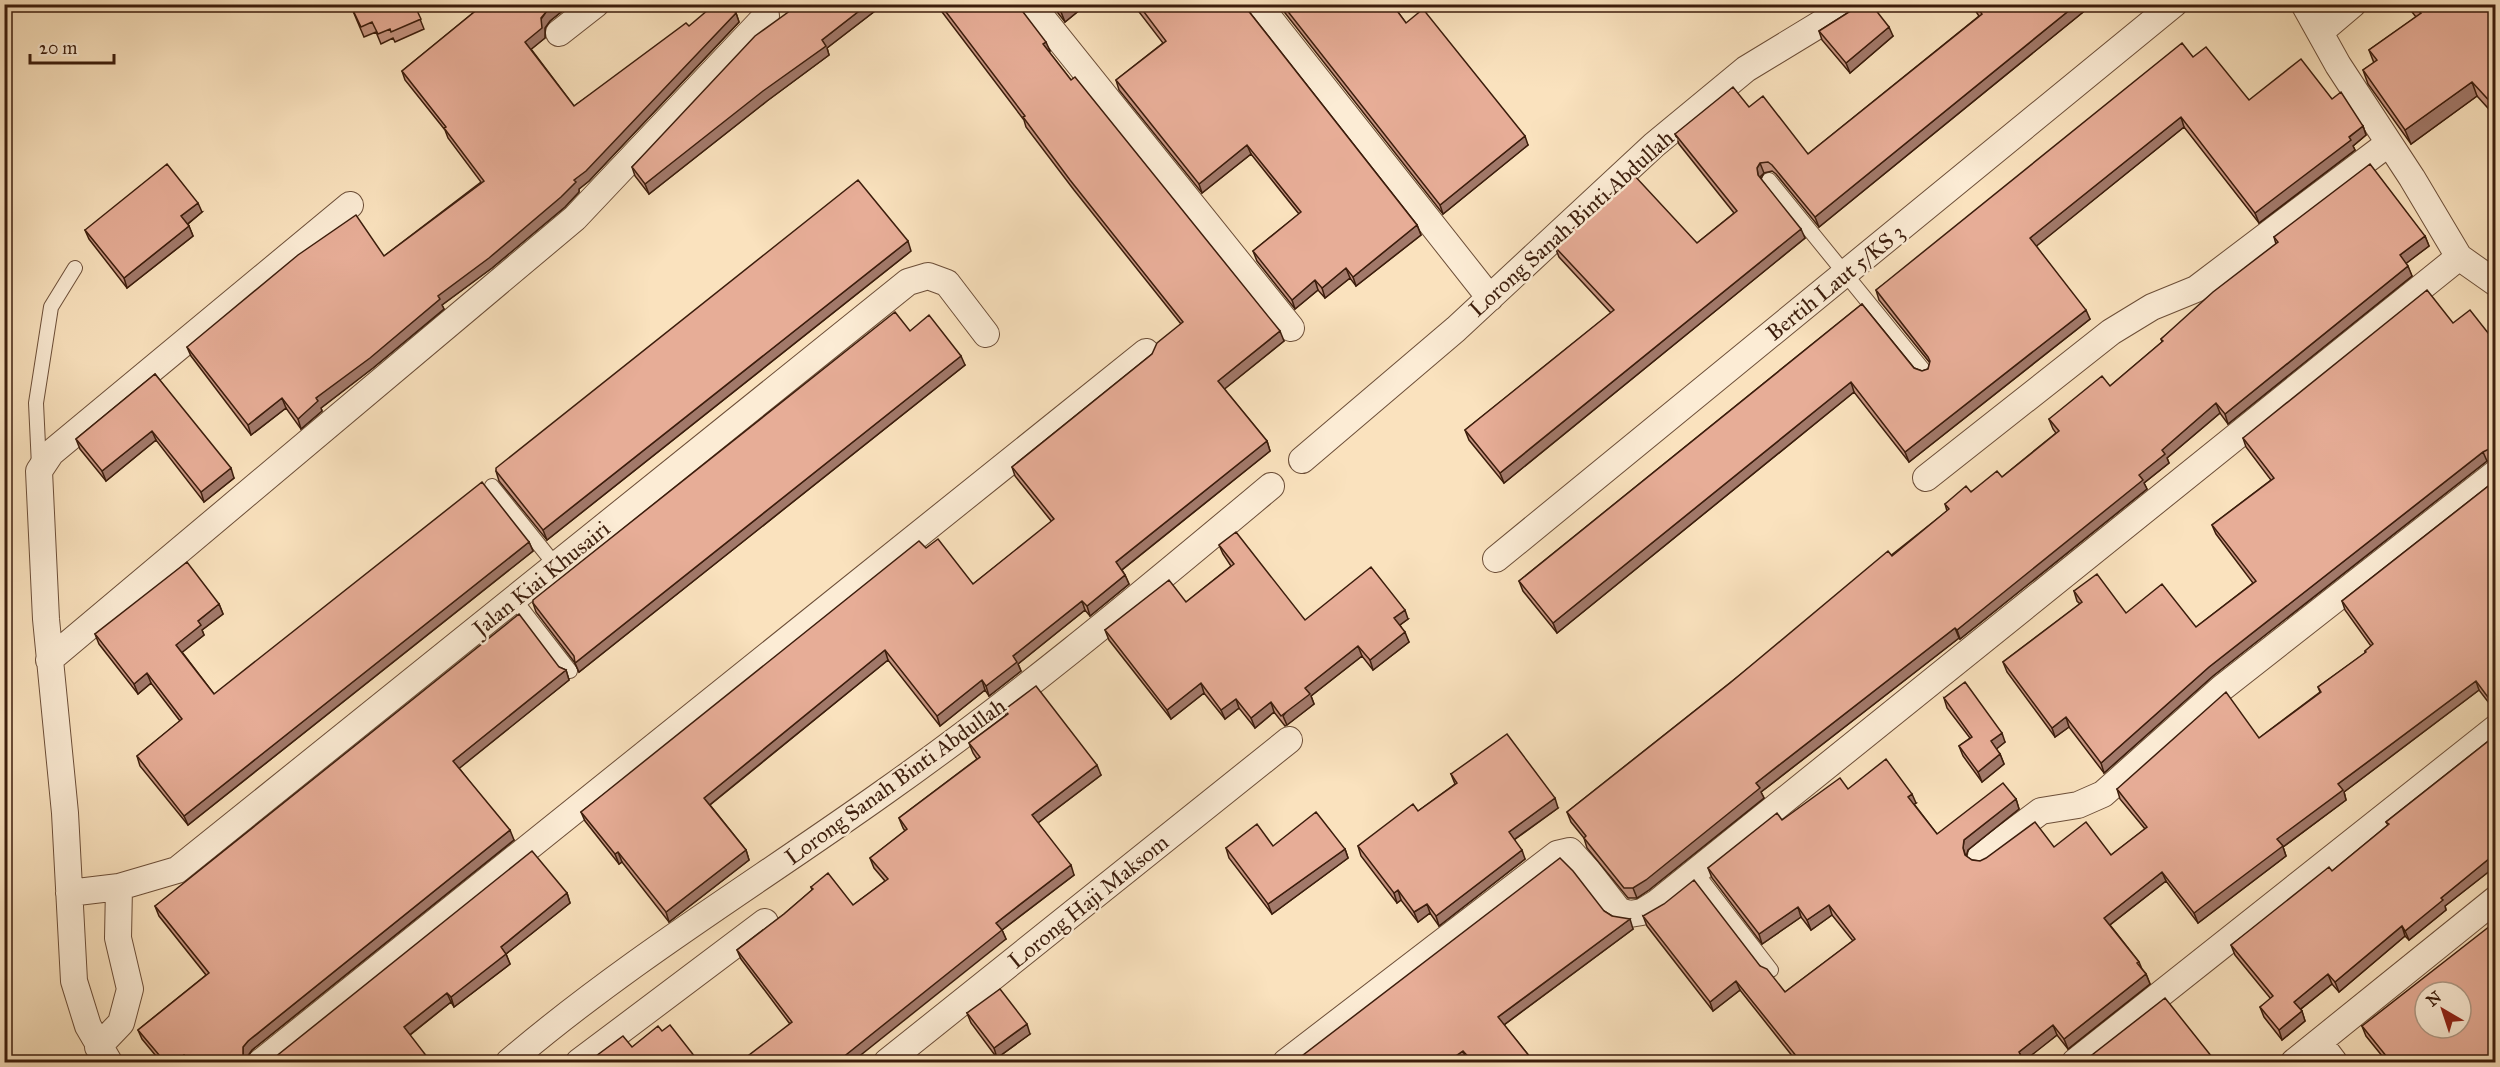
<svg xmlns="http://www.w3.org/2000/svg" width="2500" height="1067" viewBox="0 0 2500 1067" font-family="'IM FELL Great Primer',serif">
<rect width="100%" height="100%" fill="#fae2be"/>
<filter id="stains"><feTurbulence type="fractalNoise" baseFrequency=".00333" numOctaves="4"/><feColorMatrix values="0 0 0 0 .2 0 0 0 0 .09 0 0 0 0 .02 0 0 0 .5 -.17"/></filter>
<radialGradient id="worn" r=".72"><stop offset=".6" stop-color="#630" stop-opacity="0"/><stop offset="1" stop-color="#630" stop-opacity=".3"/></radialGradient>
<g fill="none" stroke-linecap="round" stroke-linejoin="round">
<defs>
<path id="service" d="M1769,180L1925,372
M39,466L36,403L51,307L75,268
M492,486L556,566
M515,600L570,671
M1695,871L1771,970"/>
<path id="minor" d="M1031,4L1291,328
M1258,4L1490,298
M2304,4L2338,65L2412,178L2459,257L2496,283
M2320,32L2353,4
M559,33L596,4
M1302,460L1456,329L1654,145L1746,69L1853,4
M1926,478L2111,332L2152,307L2196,289L2389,143
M1496,559L2174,4
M49,660L575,218L766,16
M1981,856L2041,811L2078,805L2103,794L2222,688L2496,473
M69,893L119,887L177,870L908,282L928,276L947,283L986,334
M2319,1042L2334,1062
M98,1047L121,1023L130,989L118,938L119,887
M109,1062L88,1026L74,981L65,813L46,619L39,471L51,453L350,205
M261,1062L1146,352
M509,1062C626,962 758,882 883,793C1018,698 1144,592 1271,486
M579,1062L765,922
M887,1062L1289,740
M1286,1062L1557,854L1570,851L1588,871L1619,911L1630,914L1642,912L1658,902L2459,257
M2075,1062L2496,728
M2294,1062L2496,899"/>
</defs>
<!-- service casing -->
<use href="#service" stroke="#6c4e38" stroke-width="16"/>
<!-- minor casing -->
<use href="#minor" stroke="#6c4e38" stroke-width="28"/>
<!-- service -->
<use href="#service" stroke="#fcecd5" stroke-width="14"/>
<!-- minor -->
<use href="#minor" stroke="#fcecd5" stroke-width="26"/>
</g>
<!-- wall -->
<path fill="#c79582" stroke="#3c1d0c" stroke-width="1.5" d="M350,4H414L424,29L395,42L393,38L381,44L376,32L364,37Z
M484,4H571L550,21L545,28V38L531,49L574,106L689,26L736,13L739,22L589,181L579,189V192L565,207L492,268L442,305L444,309L373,368L321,408L322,411L301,429L286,408L251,435L191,356L187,347L384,256L481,182L448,138L445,130L405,80L402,71Z
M794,4H884L827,48L829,55L767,101L649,194L635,176L632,167L796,7Z
M936,4H1017L1050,51L1049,52L1071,80L1284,341L1224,389L1267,441L1270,451L1122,570L1125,575L1129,584L1090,616L1085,610L1018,664L1021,671L989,696L985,690L940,726L888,660L710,805L746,850L749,860L669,922L622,862L619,864L585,821L581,812L926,548L973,584L1052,522L1015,476L1012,467L1152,354L1181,324L1074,190L1026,127L1024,120Z
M1051,4H1087L1065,22Z
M1133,4H1243L1417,225L1421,235L1356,286L1350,278L1325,298L1318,290L1295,309L1257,261L1253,251L1299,214L1251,154L1202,193L1119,90L1116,80L1163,43Z
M1278,4H1392L1406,23L1528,145L1443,214Z
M1971,4H2093L1819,227L1776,174L1772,171L1764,173L1761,179L1805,238L1504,483L1469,440L1465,430L1611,313L1559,257L1555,247L1569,235L1568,233L1697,243L1734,213L1679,144L1675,134L1749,107L1808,154L1979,16Z
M2406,4H2496V117L2477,96L2411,144L2368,84L2363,70L2374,63L2369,50L2416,17Z
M1857,7L1893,36L1850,73L1822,40L1819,31Z
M2193,57L2249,100L2332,99L2363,126L2366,135L2353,146L2355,150L2259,223L2184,127L2036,246L2090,319L1909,462L1854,392L1557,633L1523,591L1519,581L1862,304L1914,368L1922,371L1928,369L1930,363L1879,300L1876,290Z
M202,212L188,224L193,236L127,288L89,239L85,230Z
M2425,236L2429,246L2406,263L2412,276L2228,424L2220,413L2167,458L2169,463L2144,483L2147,489L1960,639L1959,638L1761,792L1764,798L1649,890L1637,898H1628L1587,848L1584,838L1571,822L1567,812L1947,511L1945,504L2002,477L2056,433L2053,429L2049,419L2110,386L2162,342L2161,339L2276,244L2274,237Z
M911,251L547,540L499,481L496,471Z
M2453,323L2496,343V458L2487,461L2213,676L2104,773L2069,727L2055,737L2007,672L2003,662L2080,604L2077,601L2074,591L2126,613L2196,627L2253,583L2216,534L2212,525L2271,480L2246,447L2243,438Z
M910,331L965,365L579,672L575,663L536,612L533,603Z
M155,374L234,478L204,502L156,440L106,481L80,449L76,439Z
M2496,480V712L2479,690L2344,792L2346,800L2283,847L2286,856L2198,923L2166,881L2110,925L2139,962L2142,969L2146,974L2150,984L2068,1049L2057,1035L2024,1060L2026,1062H1797L1740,990L1713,1011L1647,926L1643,916L1760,966L1785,992L1853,941L1832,915L1811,930L1801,917L1762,944L1712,878L1708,868L1782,820L1848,789L1916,803L1914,804L1937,834L2016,799L2019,809L1968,850L1966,856L1972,860L1980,861L2054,847L2111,855L2145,829L2120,799L2117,789L2259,738L2320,692L2318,687L2365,653V651L2371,646L2345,610L2342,601Z
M529,542L533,551L188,825L140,766L137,756L180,721L151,683L138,694L99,644L95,634L219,604L223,614L202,630L204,635L182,652L214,694Z
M1219,545L1305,620L1408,619L1400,625L1409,642L1373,670L1362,656L1311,696L1314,704L1285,726L1274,712L1255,728L1239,708L1225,719L1204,693L1171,719L1109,640L1105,630L1186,602L1231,566L1223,554Z
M559,667L566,670L569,680L459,768L514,840L252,1050L247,1057V1060L249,1062H161L142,1039L138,1030L206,975L159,916L155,906Z
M1944,698L2005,742L1996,749L2000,754L2004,764L1982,782L1963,756L1959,746L1970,738L1947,708Z
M1004,710L1101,775L1038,823L1074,875L1002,930L1006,939L790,1024L741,959L737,950L784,914L812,890L811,887L853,905L885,881L874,868L870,858L905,831L903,828L899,818L977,759L973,753L969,743L1006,715Z
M2496,735V866L2445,906L2446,910L2409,940L2405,936L2339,992L2332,984L2301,1009L2305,1021L2282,1040L2264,1017L2260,1007L2271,999L2235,955L2231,945L2332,871L2388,825L2386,822Z
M1451,774L1558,808L1514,840L1525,859L1439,926L1430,913L1418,922L1401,900L1397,903L1361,856L1358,846L1418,811L1455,784Z
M1273,846L1345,849L1348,858L1272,914L1229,858L1226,848Z
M567,893L570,903L506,954L510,964L454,1007L451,1002L410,1035L269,1062Z
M1604,911L1633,929L1504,1025L1534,1062H1468L1467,1061L1465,1062H1294Z
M967,1013L1030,1034L997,1058L971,1023Z
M2362,1026L2496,1062H2387L2366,1036Z"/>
<!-- shaded-wall -->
<path fill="#a2796a" stroke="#3c1d0c" stroke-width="1.5" d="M555,4H571L550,21L545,28V38L529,51L525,42L546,12Z
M868,4H884L827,48L829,55L767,101L649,194L645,184L822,40Z
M1071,4H1087L1065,22L1061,12Z
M2077,4H2093L1819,227L1815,217Z
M736,13L739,22L589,181L579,189V192L565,207L492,268L442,305L444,309L373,368L321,408L322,411L301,429L298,419L316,398L574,180Z
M1889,27L1893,36L1850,73L1846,63Z
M1046,42L1050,51L1046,54L1043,44Z
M2472,82L2477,96L2411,144L2405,130Z
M2181,117L2184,127L2034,248L2030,238Z
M2363,126L2366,135L2353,146L2355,150L2259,223L2255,213Z
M1525,136L1528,145L1443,214L1440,205Z
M1247,145L1251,154L1202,193L1199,184Z
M1760,163L1764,173L1760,177L1762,185L1758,175L1757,168Z
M198,203L202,212L185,226L181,216Z
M1417,225L1421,235L1356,286L1353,277Z
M189,226L193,236L127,288L124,278Z
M1801,229L1805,238L1504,483L1500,473Z
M2425,236L2429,246L2404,265L2400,255Z
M908,241L911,251L547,540L543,530Z
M2408,266L2412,276L2228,424L2225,414Z
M1346,268L1350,278L1325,298L1322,288Z
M1315,280L1318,290L1295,309L1292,300Z
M2086,310L2090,319L1909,462L1905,452Z
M1280,331L1284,341L1222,391L1218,381Z
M961,356L965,365L579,672L575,663Z
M1851,382L1854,392L1557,633L1553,623Z
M282,398L286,408L251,435L248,425Z
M2216,403L2220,413L2167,458L2169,463L2144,483L2147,489L1960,639L1957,630L2139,475L2162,450Z
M152,431L156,440L106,481L102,471Z
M1267,441L1270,451L1119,572L1116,562Z
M2483,452L2487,461L2213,676L2104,773L2101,763L2209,667Z
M231,468L234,478L204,502L201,492Z
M529,542L533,551L188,825L184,816Z
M1125,575L1129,584L1090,616L1087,606Z
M1082,601L1085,610L1018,664L1021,671L989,696L986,686L1013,656Z
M219,604L223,614L202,630L204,635L180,654L176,645L198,621Z
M1405,610L1408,619L1397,627L1394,618Z
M1955,628L1959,638L1761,792L1764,798L1649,890L1637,898L1633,888L1756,783Z
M1405,632L1409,642L1373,670L1370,660Z
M1358,646L1362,656L1311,696L1314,704L1287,725L1283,716L1305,688Z
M885,650L888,660L707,807L704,798Z
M566,670L569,680L456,771L453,761Z
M147,673L151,683L138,694L134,684Z
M982,680L985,690L940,726L937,716Z
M2476,681L2479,690L2344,792L2346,800L2283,847L2286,856L2198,923L2194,913L2338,784Z
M1201,683L1204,693L1171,719L1167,710Z
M1236,699L1239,708L1225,719L1221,710Z
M1271,702L1274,712L1255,728L1251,718Z
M2066,717L2069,727L2055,737L2052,728Z
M2002,733L2005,742L1994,751L1991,741Z
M2000,754L2004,764L1982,782L1978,772Z
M1097,765L1101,775L1035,825L1032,815Z
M1912,794L1916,803L1912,806L1908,797Z
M1555,798L1558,808L1512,841L1509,832Z
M2016,799L2019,809L1968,850L1966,857L1963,848L1964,840Z
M510,830L514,840L252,1050L247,1057V1062L243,1055V1047L248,1041Z
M1345,849L1348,858L1272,914L1268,904Z
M746,850L749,860L669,922L666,912Z
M1522,850L1525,859L1439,926L1436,916Z
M618,852L622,862L619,864L615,854Z
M2496,853V866L2445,906L2446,910L2409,940L2405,931L2441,898Z
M1071,865L1074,875L1002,930L1006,939L852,1062H837L996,923Z
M2162,872L2166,881L2107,927L2104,918Z
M1398,890L1401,900L1397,903L1394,893Z
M567,893L570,903L506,954L510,964L454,1007L451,997L501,947Z
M1427,904L1430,913L1418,922L1414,912Z
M1829,905L1832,915L1811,930L1807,920Z
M1798,907L1801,917L1762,944L1759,934Z
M1630,919L1633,929L1501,1027L1498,1017Z
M2402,926L2405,936L2339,992L2335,982Z
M2146,974L2150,984L2068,1049L2064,1039Z
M2328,974L2332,984L2298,1011L2294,1002Z
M1736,981L1740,990L1713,1011L1710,1002Z
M447,993L451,1002L407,1037L404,1027Z
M2302,1011L2305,1021L2282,1040L2279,1030Z
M1027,1024L1030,1034L997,1058L994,1048Z
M2053,1025L2057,1035L2023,1062L2019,1052Z
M1463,1051L1467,1061L1465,1062H1447Z
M184,1055L187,1062H174Z"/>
<!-- building -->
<path fill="#e7ad97" stroke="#3c1d0c" stroke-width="1.5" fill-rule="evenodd" d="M350,4H414L421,19L391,32L390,29L378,34L372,22L361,27Z
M484,4H555L546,12L541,18L542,28L525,42L574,106L686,23L689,26L715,4H729L736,13L586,171L574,180L576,182L561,197L489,258L438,296L440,299L370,358L316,398L318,401L298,419L282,398L248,425L187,347L298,255L356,215L384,256L484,181L444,128L446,127L402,71Z
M797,4H868L822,40L826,46L763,91L645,184L632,167L755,36L798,5Z
M940,4H1017L1046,42L1043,44L1071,80L1075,77L1280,331L1218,381L1267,441L1116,562L1125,575L1087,606L1082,601L1013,656L1017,662L986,686L982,680L937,716L885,650L704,798L746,850L666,912L618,852L615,854L581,812L919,541L926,548L938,539L973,584L1054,519L1012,467L1152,354L1157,343L1183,322L1070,180L1023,117L1025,116Z
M1055,4H1071L1061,12Z
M1138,4H1243L1417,225L1353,277L1346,268L1322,288L1315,280L1292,300L1253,251L1301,212L1247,145L1199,184L1116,80L1166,41Z
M1282,4H1392L1406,23L1423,9L1525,136L1440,205Z
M1859,4H1871L1889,27L1846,63L1819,31L1857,7Z
M1975,4H2077L1815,217L1772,165L1768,162L1760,163L1757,168L1758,175L1801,229L1500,473L1465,430L1614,310L1555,247L1569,234L1568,233L1633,174L1697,243L1737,211L1675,134L1733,87L1749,107L1763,96L1808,154L1982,14Z
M2413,4H2496V108L2472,82L2405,130L2363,70L2377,60L2369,50L2421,13Z
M2182,43L2193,57L2206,47L2249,100L2301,59L2332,99L2341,92L2363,126L2349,137L2351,140L2255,213L2181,117L2030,238L2086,310L1905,452L1851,382L1553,623L1519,581L1862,304L1914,368L1922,371L1928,369L1930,361L1928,357L1876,290Z
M167,164L198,203L181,216L189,226L124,278L85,230Z
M2370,164L2425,236L2400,255L2408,266L2225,414L2216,403L2162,450L2165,454L2139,475L2143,480L1957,630L1955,628L1756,783L1760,788L1646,880L1633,888H1624L1584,838L1586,836L1567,812L1730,683L1888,551L1892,556L1949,509L1945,504L1966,486L1971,492L1997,471L2002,477L2059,431L2049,419L2102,376L2110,386L2163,341L2161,339L2213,292L2278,242L2274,237Z
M858,180L908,241L543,530L496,471V468Z
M2427,290L2453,323L2470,310L2496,343V449L2491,448L2483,452L2209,667L2101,763L2066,717L2052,728L2003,662L2082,602L2074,591L2097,574L2126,613L2162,584L2196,627L2256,581L2212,525L2274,478L2243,438Z
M895,312L910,331L929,315L961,356L575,663L574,656L533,603V600Z
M155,374L231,468L201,492L152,431L102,471L76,439Z
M2496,480V705L2493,704L2476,681L2338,784L2343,790L2277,839L2283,846L2194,913L2162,872L2104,918L2139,962L2137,963L2146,974L2064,1039L2053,1025L2019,1052L2021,1056L2026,1062H1801L1736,981L1710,1002L1643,916L1664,904L1694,880L1760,966L1767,969L1785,992L1855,939L1829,905L1807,920L1798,907L1759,934L1708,868L1777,813L1782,820L1840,778L1848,789L1886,759L1912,794L1908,797L1937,834L2003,783L2016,799L1964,840L1963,848L1965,855L1972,860L1980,861L1986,858L2035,822L2054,847L2086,822L2111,855L2147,827L2117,789L2226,692L2259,738L2321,692L2318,687L2366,652L2365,651L2373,644L2342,601Z
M482,482L529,542L184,816L137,756L182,719L147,673L134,684L95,634L187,562L219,604L198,621L201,625L176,645L214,694Z
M1236,532L1305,620L1371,567L1405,610L1394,618L1405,632L1370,660L1358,646L1305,688L1310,694L1281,716L1271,702L1251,718L1236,699L1221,710L1201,683L1167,710L1105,630L1169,580L1186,602L1234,564L1219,545Z
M519,614L559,667L566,670L453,761L510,830L248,1041L243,1047V1055L249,1062H191L184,1055L174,1062H165L138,1030L209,973L155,906Z
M1965,682L2002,733L1991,741L2000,754L1978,772L1959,746L1972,737L1944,698Z
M1036,686L1097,765L1032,815L1071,865L996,923L1002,930L837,1062H740L792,1022L737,950L784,914L813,889L811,887L828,873L853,905L888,879L870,858L907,829L899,818L980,757L969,743L1008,714L1004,710Z
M1507,734L1555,798L1509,832L1522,850L1436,916L1427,904L1414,912L1398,890L1394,893L1358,846L1413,804L1418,811L1457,783L1451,774Z
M2496,735V853L2441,898L2443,900L2405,931L2402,926L2335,982L2328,974L2294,1002L2302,1011L2279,1030L2260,1007L2273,996L2231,945L2329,867L2332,871L2389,824L2386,822Z
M1316,812L1345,849L1268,904L1226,848L1257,824L1273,846Z
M532,851L567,893L501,947L506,954L451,997L447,993L404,1027L431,1062H269Z
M1560,858L1573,871L1604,911L1612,916L1630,919L1498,1017L1534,1062H1473L1463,1051L1447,1062H1441L1439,1060L1436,1062H1294Z
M2490,926L2496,933V1062H2391L2362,1026ZM2425,992H2461V1028H2425Z
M1000,989L1027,1024L994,1048L967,1013Z
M2165,998L2216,1062H2083Z
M670,1025L699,1062H588L623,1036L632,1047L658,1026L662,1031Z"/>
<g text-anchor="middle" stroke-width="5" stroke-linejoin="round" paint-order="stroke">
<!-- street labels -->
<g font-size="22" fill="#3c1d0c" stroke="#fcecd5">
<text transform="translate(1571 223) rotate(-42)" y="8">Lorong Sanah Binti Abdullah</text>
<text transform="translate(1835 282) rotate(-39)" y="8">Bertih Laut 5/KS 3</text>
<text transform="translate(541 578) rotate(-39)" y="8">Jalan Kiai Khusairi</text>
<text transform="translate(895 781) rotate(-36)" y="8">Lorong Sanah Binti Abdullah</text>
<text transform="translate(1088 901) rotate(-39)" y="8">Lorong Haji Maksom</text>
</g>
</g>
<!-- margin -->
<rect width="2500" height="1067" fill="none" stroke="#fae2be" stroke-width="24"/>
<rect x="6" y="6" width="2488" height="1055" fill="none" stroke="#3c1d0c" stroke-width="3"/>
<rect x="12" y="12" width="2476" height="1043" fill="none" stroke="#3c1d0c" stroke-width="1.5"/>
<!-- north arrow -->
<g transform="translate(2443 1010) rotate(321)"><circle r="28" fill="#fcecd5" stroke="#af9985" stroke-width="1.5"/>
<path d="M0-4.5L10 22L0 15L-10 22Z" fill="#8f2418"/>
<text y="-9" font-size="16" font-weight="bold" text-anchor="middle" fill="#3c1d0c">N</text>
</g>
<!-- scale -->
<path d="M30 54v9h84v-9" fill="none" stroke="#3c1d0c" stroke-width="3"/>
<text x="39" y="54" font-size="18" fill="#3c1d0c" stroke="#fcecd5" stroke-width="4.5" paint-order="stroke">20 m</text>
<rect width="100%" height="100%" filter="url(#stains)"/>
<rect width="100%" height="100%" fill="url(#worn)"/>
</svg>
